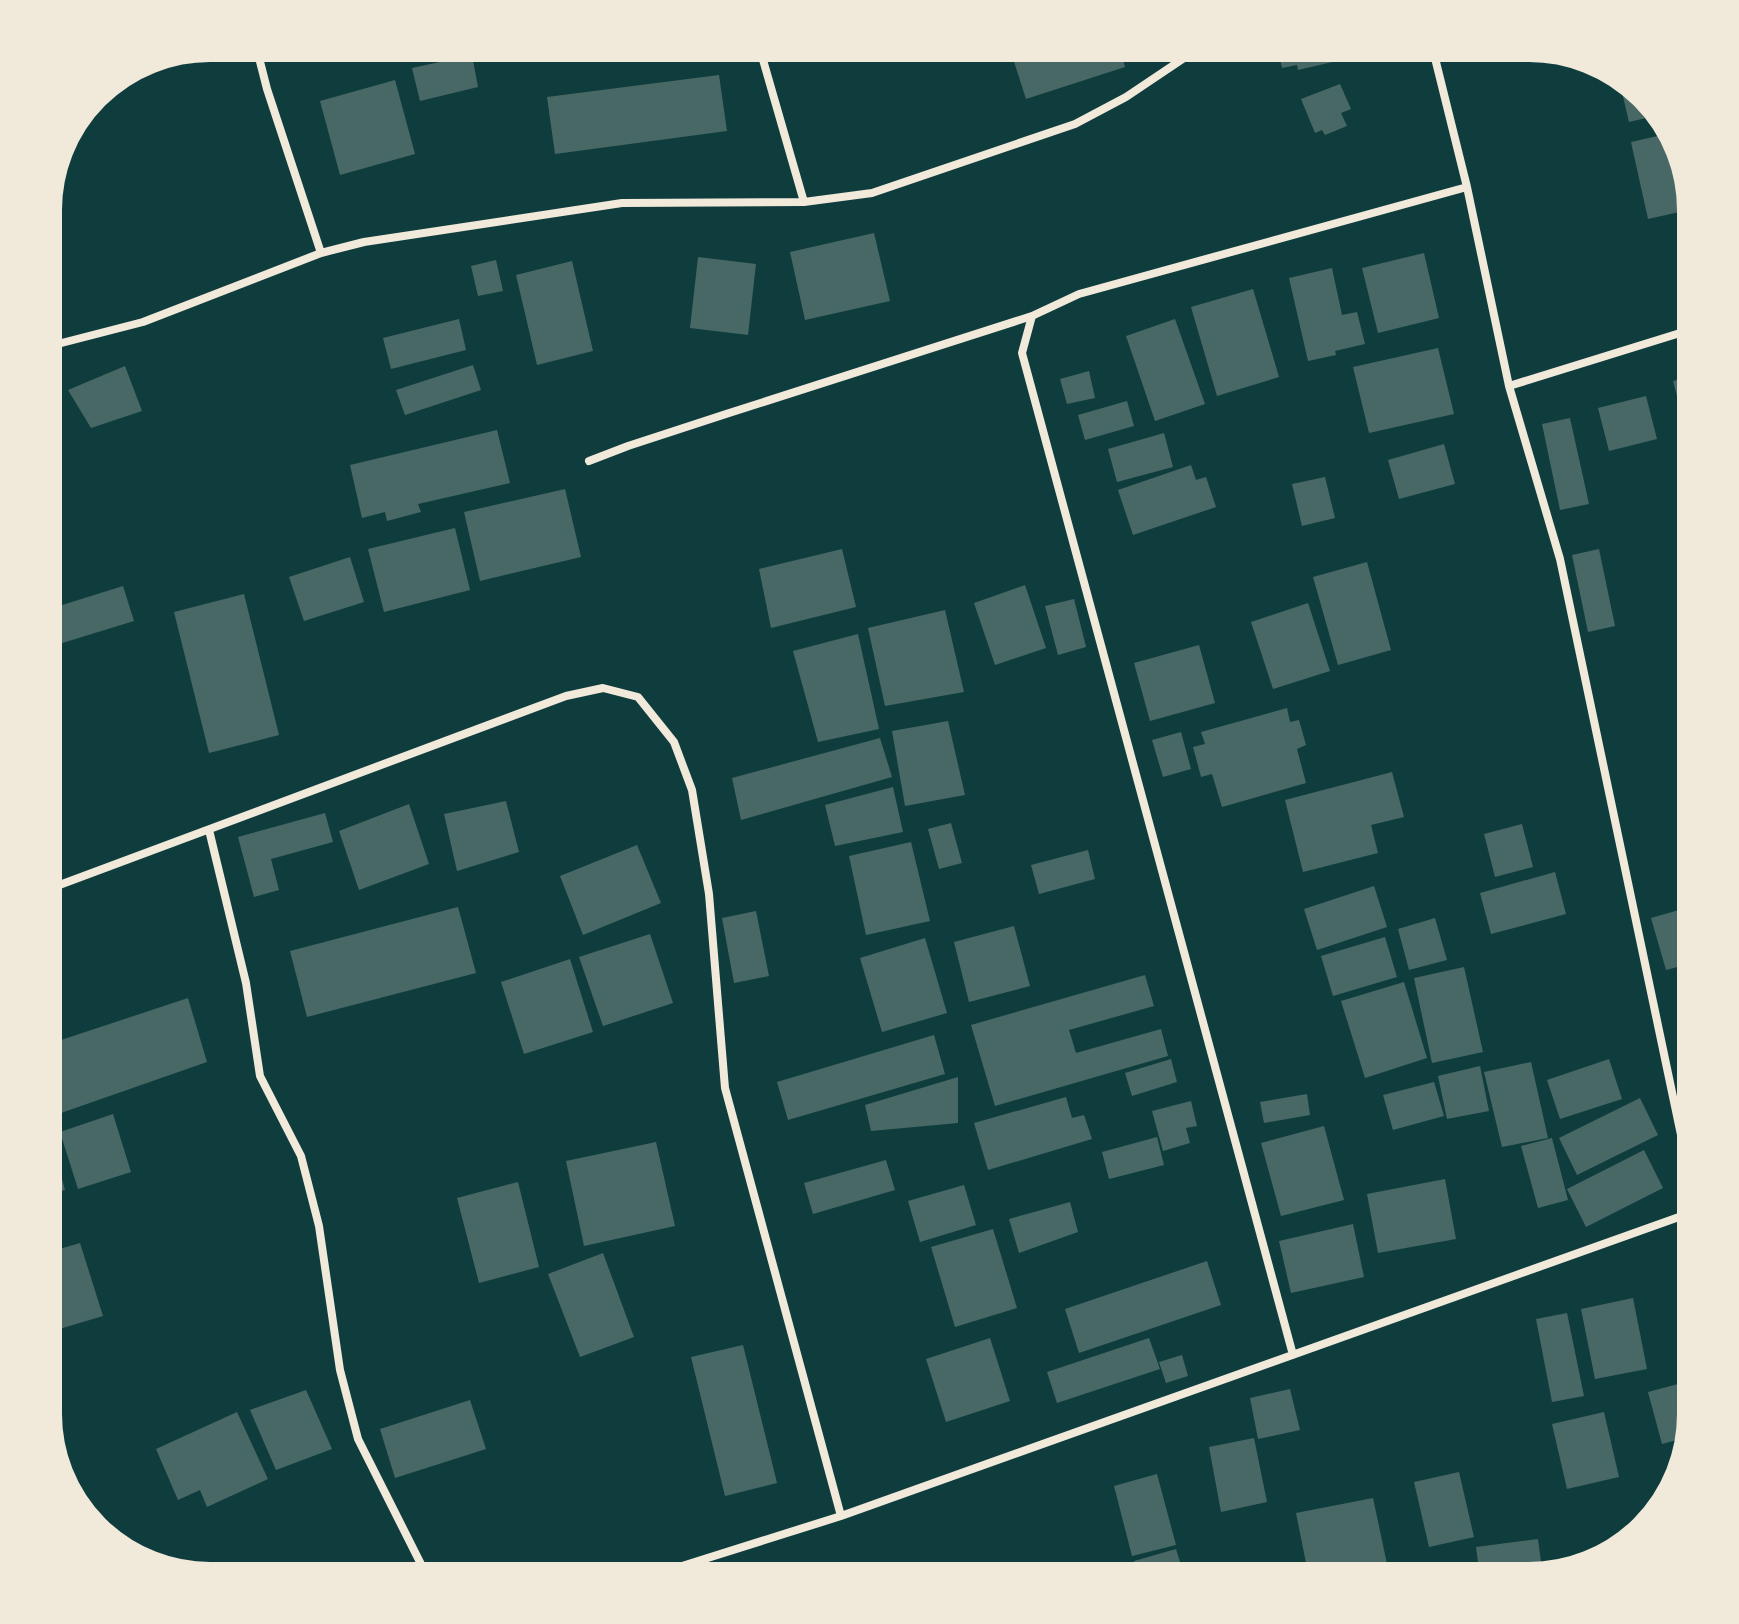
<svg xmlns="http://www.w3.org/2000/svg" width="1739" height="1624" viewBox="0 0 1739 1624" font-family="Jost,sans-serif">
<rect width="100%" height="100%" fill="#0f3d3e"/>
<!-- building -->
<path fill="#486865" d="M804,46H857V47L807,60Z
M1009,46H1119L1125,67L1026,99Z
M1277,46H1370L1371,53L1298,70L1297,65L1282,68Z
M472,55L478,87L420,101L412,68Z
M719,75L727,131L555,154L547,97Z
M1618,75L1645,94L1659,115L1629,122Z
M395,80L415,154L340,175L320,101Z
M1340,84L1351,109L1341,113L1347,126L1325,135L1322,130L1315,133L1301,99Z
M1671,133L1680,147L1693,209L1648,219L1631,142Z
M874,233L890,301L805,320L790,252Z
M1424,253L1439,318L1378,333L1362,268Z
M698,257L756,264L748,335L690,328Z
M496,260L503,291L478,296L471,266Z
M572,261L593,351L537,365L516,275Z
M1332,268L1342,315L1357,312L1365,344L1335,351L1336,355L1308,361L1289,278Z
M1253,289L1279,377L1217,396L1191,307Z
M459,319L466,350L391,369L383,338Z
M1175,319L1205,404L1155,421L1126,336Z
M1438,348L1454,414L1369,433L1353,367Z
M473,365L481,390L405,415L396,390Z
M125,366L142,411L91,428L68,390Z
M1089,371L1095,398L1067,404L1060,379Z
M1693,376V452H1692L1673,381Z
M1646,396L1657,439L1609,451L1598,408Z
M1127,401L1134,426L1085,440L1078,415Z
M1570,418L1589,504L1560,510L1542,424Z
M497,430L510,483L418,504L421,512L387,521L385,512L362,518L350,465Z
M1164,433L1173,467L1117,482L1108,449Z
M1444,444L1455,484L1399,499L1388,460Z
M1191,465L1196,480L1206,477L1216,507L1133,535L1118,490Z
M1693,475V503H1692L1685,477Z
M1325,477L1335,518L1302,526L1292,484Z
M565,489L581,557L480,581L464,512Z
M455,528L470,590L384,612L368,549Z
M842,549L856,607L771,628L759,569Z
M1599,549L1615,626L1588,632L1572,555Z
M350,557L364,602L304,621L289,577Z
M1367,562L1391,650L1338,665L1313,577Z
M46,568L59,606L123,586L134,621L46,648Z
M1025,585L1046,648L995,665L974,603Z
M244,594L279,735L209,753L174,612Z
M1074,599L1086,647L1058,655L1045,606Z
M1308,603L1330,671L1273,689L1251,622Z
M945,610L964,692L885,706L868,628Z
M858,634L879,729L818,742L793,651Z
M1199,645L1215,703L1150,721L1134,663Z
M1287,708L1290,722L1299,720L1306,745L1297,749L1306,783L1222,807L1212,774L1201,777L1193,747L1205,744L1201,732Z
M948,721L965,795L905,806L892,731Z
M1181,732L1191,769L1163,777L1152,740Z
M880,738L892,777L741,820L732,778Z
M1392,772L1404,817L1371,825L1378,853L1303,872L1285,800Z
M893,787L903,832L835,846L825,805Z
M506,801L519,852L457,871L444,814Z
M409,804L429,864L359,890L339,831Z
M325,813L333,842L271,859L279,890L254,897L238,837Z
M951,823L962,863L939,869L928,829Z
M1522,824L1533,867L1495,877L1484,834Z
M911,842L930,921L866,935L849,856Z
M637,845L661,903L583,935L560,876Z
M1088,850L1095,879L1039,894L1031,865Z
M1555,872L1566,914L1491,934L1480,893Z
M1374,886L1387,927L1317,950L1304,909Z
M458,907L476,973L307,1017L290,951Z
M1679,910L1693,963L1666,970L1651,918Z
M756,911L769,976L734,983L722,918Z
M1435,918L1447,960L1409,970L1398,929Z
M1014,926L1030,986L969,1002L954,942Z
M650,934L673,1003L603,1026L579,957Z
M1385,937L1397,977L1333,996L1321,956Z
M925,938L947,1013L882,1032L860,958Z
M570,959L593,1032L524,1054L501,982Z
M1464,967L1483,1052L1432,1063L1414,978Z
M1145,975L1154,1006L1069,1030L1076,1053L1161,1029L1168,1056L995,1106L971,1025Z
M1404,982L1427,1058L1365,1078L1341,1001Z
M188,998L207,1062L61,1113L46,1066V1045Z
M934,1035L945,1074L788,1120L777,1082Z
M1171,1059L1177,1082L1132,1096L1125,1073Z
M1609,1059L1622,1099L1560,1119L1547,1080Z
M1531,1062L1548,1138L1502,1147L1484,1072Z
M1480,1066L1489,1111L1447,1119L1438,1076Z
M958,1077V1123L871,1131L865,1105Z
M1434,1082L1444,1116L1393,1130L1383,1095Z
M1307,1094L1310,1115L1264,1123L1260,1102Z
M1066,1097L1072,1118L1084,1115L1092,1139L988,1170L974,1123Z
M1640,1098L1658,1135L1577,1175L1559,1138Z
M1191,1101L1197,1126L1186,1128L1190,1143L1163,1151L1152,1111Z
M113,1114L131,1172L78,1189L60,1132Z
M1324,1126L1344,1200L1281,1216L1261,1143Z
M1157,1137L1164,1165L1109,1179L1102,1152Z
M1552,1138L1568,1200L1538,1208L1521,1146Z
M51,1139L65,1190L46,1195V1141Z
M656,1142L675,1226L584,1246L566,1161Z
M1644,1150L1663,1188L1586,1227L1567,1189Z
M886,1160L895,1190L813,1214L804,1183Z
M1445,1179L1456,1239L1378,1253L1367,1194Z
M518,1182L539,1267L479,1283L457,1198Z
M964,1185L976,1225L920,1242L908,1201Z
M1070,1202L1078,1232L1019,1253L1009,1219Z
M1353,1224L1364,1277L1291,1293L1279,1241Z
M993,1229L1017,1308L955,1327L931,1247Z
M80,1243L103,1316L46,1333V1253Z
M603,1253L634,1337L580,1357L548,1274Z
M1207,1261L1221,1305L1079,1353L1065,1309Z
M1633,1298L1647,1369L1595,1379L1581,1309Z
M1567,1313L1584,1396L1552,1402L1536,1319Z
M990,1338L1010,1401L946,1422L926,1359Z
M1149,1338L1160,1369L1057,1403L1047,1372Z
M743,1345L777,1483L725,1496L691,1357Z
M1182,1355L1188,1376L1166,1383L1159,1362Z
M1693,1380V1414L1688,1437L1662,1444L1648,1392Z
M1290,1389L1300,1430L1258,1439L1250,1398Z
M306,1390L332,1449L276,1470L250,1410Z
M470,1400L486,1449L395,1478L380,1429Z
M237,1412L268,1479L207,1507L200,1490L178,1500L156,1449Z
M1604,1412L1619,1477L1567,1489L1552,1424Z
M1254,1438L1267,1502L1221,1512L1209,1447Z
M1459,1472L1474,1537L1429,1547L1414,1482Z
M1157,1474L1176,1545L1132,1556L1114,1486Z
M1373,1498L1387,1564L1323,1578H1309L1296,1513Z
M1538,1539L1543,1577L1480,1578L1476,1547Z
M1176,1549L1185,1578H1139L1134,1561Z"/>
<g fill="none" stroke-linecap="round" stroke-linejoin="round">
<!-- minor -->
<path stroke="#f1e9da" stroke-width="8" d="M256,46L267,89L321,253
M759,46L804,202
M1432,46L1467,187L1509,386L1560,559L1693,1192
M46,347L143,322L321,253L364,242L622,203L804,202L872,193L1075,124L1126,97L1202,46
M1509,386L1693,329
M589,461L628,446L726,414L1032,316
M209,830L246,983L260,1076L301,1156L319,1226L340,1370L358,1439L428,1578
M46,890L566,696L603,688L638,697L674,742L692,790L709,894L725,1088L841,1516
M1293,1355L1022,353L1032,316L1079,294L1467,187
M644,1578L841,1516L1693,1212"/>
</g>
<!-- crop -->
<path d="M0 0H1739V1624H0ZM210 60H1529A150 150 0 0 1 1679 210V1414A150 150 0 0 1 1529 1564H210A150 150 0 0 1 60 1414V210A150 150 0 0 1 210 60Z" fill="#f1e9da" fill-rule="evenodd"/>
<path fill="none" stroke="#f1e9da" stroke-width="4" d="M210 60H1529A150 150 0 0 1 1679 210V1414A150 150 0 0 1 1529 1564H210A150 150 0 0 1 60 1414V210A150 150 0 0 1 210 60Z"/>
</svg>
